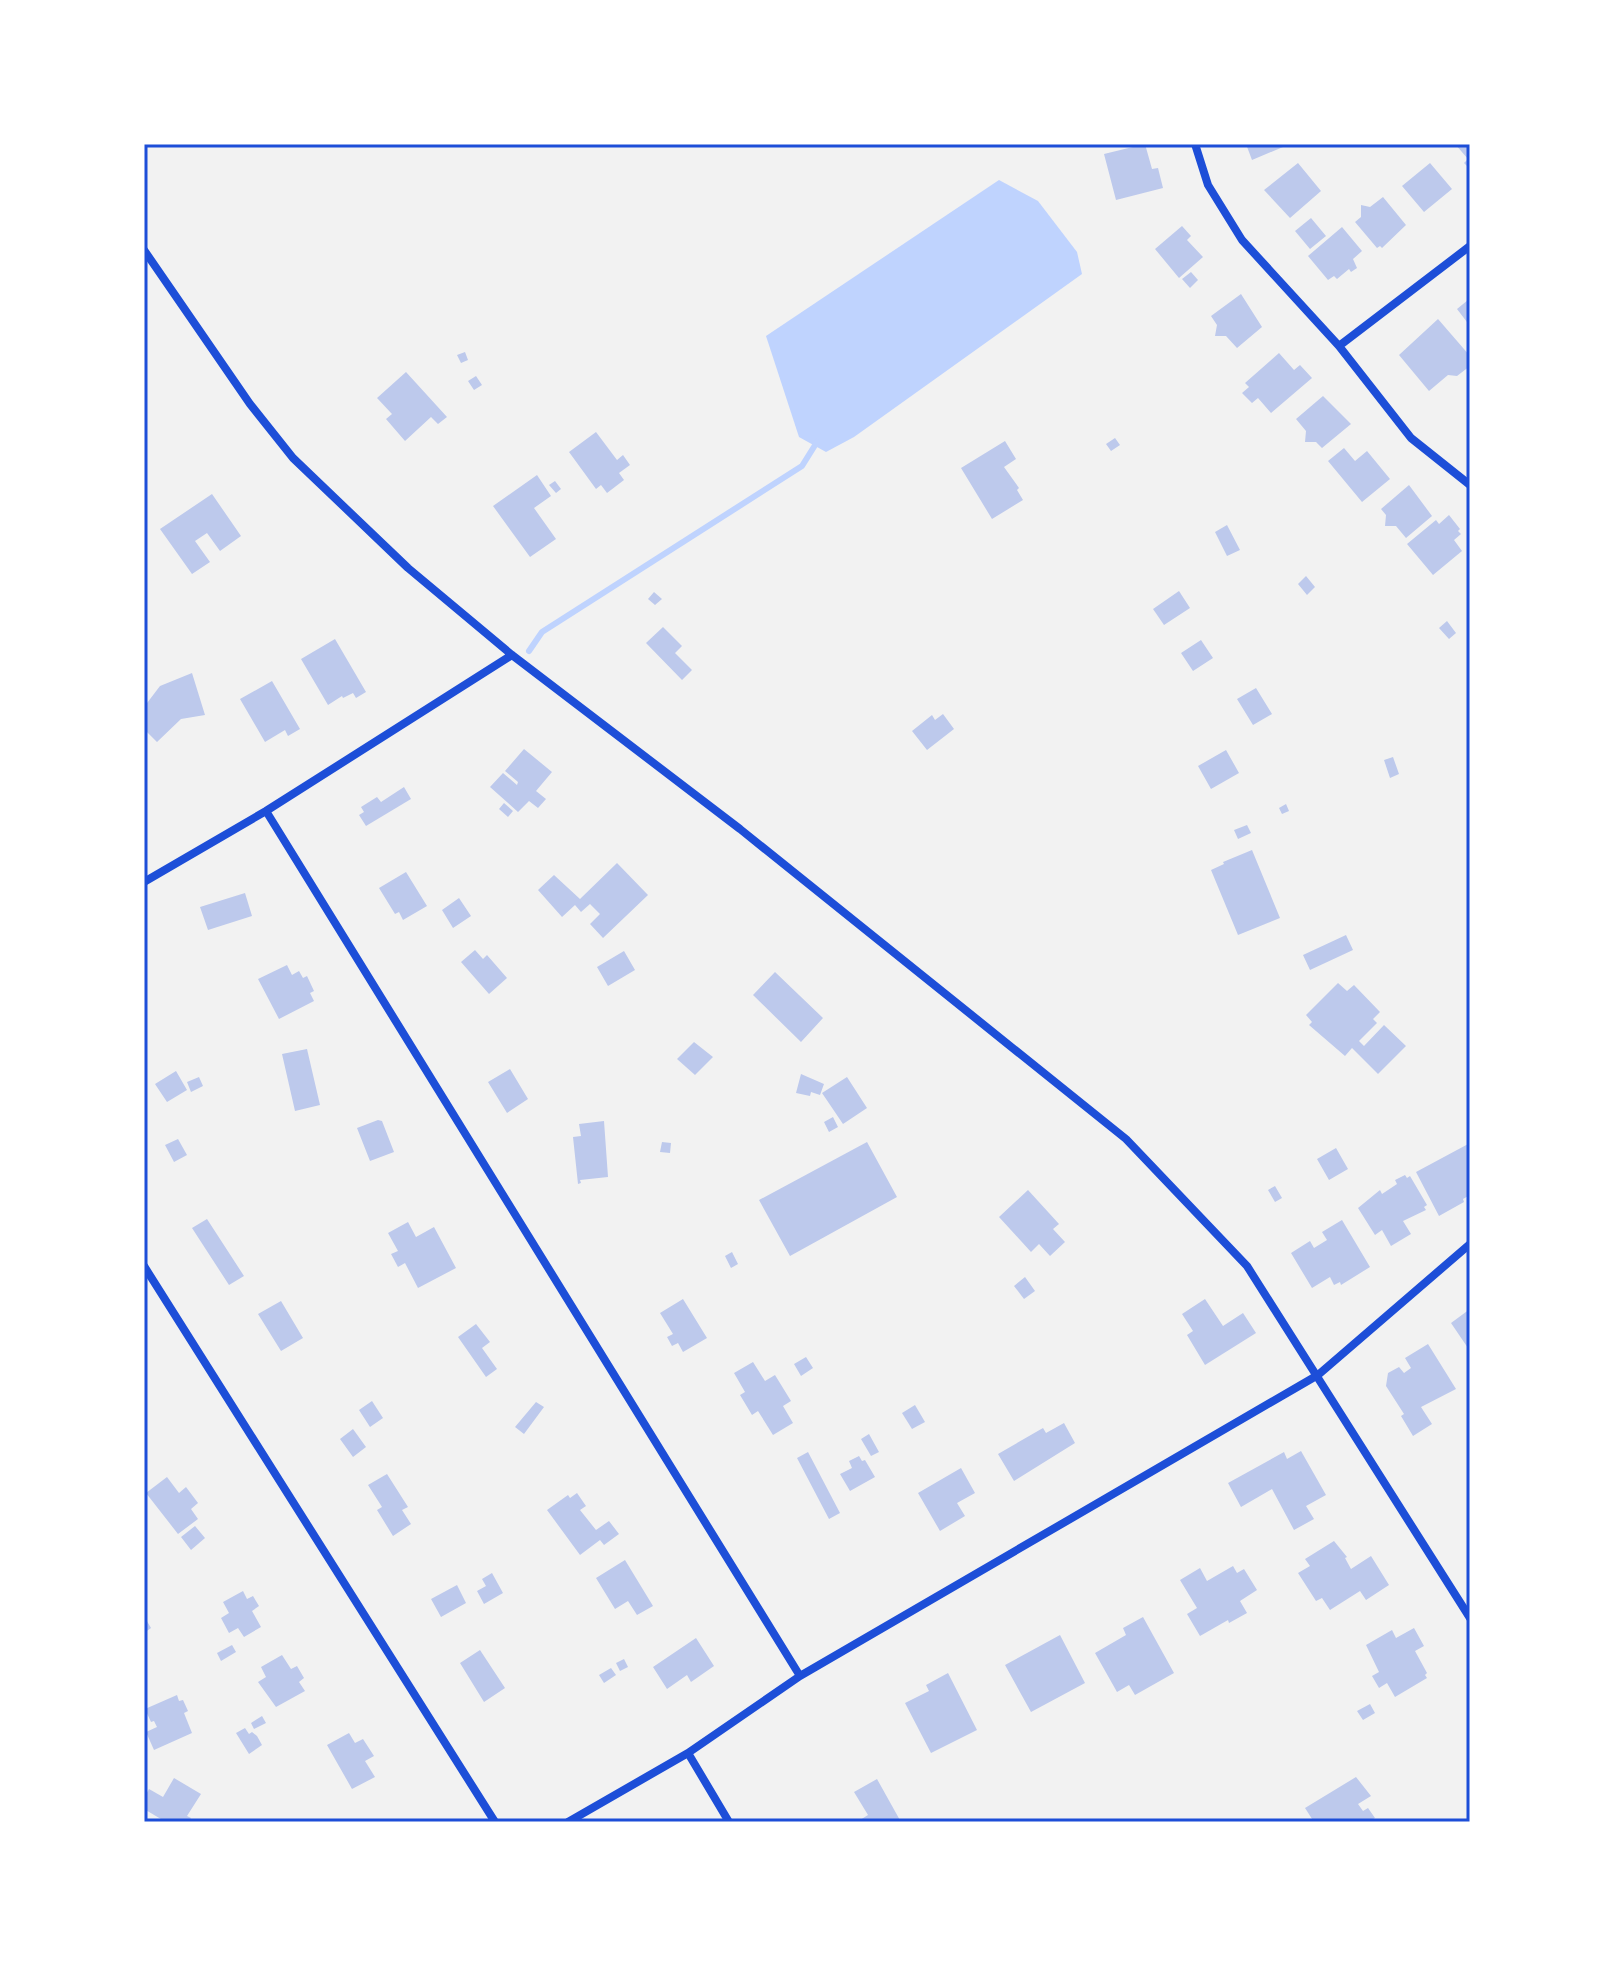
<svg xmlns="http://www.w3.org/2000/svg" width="1614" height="1966" viewBox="0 0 1614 1966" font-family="'Exo 2',sans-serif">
<rect width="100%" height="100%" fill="#f2f2f2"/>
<!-- water -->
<path fill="#bfd3fe" d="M999,180L1038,201L1077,252L1082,274L854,437L826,452L799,437L766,336Z"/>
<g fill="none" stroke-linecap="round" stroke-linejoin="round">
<!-- stream -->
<path stroke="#bfd3fe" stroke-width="6" d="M529,651L542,632L802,466L817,442"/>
</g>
<!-- building -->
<path fill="#bdc9ec" d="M1145,144L1152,169L1158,168L1163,188L1116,200L1104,154Z
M1246,144H1282L1283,147L1252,160Z
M1455,144H1470V169L1464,163L1468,159Z
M1298,163L1321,191L1290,218L1264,190Z
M1430,163L1452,189L1424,212L1402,186Z
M1383,197L1406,225L1382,248L1380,246L1377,248L1355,222L1361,217V205L1370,207Z
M1311,218L1326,236L1310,249L1295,231Z
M1182,226L1191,236L1187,240L1203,257L1179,278L1155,249Z
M1342,227L1362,251L1353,259L1357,268L1351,272L1349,269L1337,279L1334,276L1328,280L1308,256Z
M1191,272L1198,280L1190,288L1182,279Z
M1241,294L1262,327L1237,348L1226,336H1215L1217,325L1211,316Z
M1468,300L1470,303V326L1457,309Z
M1438,319L1470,356V366L1457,376L1448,375L1429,391L1399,355Z
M465,352L468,360L461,363L457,355Z
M1279,353L1294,370L1300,365L1312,378L1271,413L1258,398L1252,403L1242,393L1249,387L1245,383Z
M406,372L447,417L438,424L431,417L405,441L386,419L392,414L377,398Z
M476,376L482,385L474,390L468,381Z
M1323,396L1351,424L1322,448L1316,442H1305L1306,431L1296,419Z
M596,432L617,460L623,455L630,465L619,473L624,480L607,493L601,485L596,489L569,452Z
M1115,438L1120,445L1111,451L1106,444Z
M1005,441L1016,459L1004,467L1019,488L1017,490L1023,500L992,519L961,468Z
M1344,448L1355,461L1367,451L1390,479L1362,502L1328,461Z
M537,475L551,496L534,508L556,539L530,557L493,506Z
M555,481L561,489L556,493L549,485Z
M1409,485L1432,516L1406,538L1396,526H1385L1386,515L1381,509Z
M212,494L241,536L220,551L207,533L195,541L210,562L192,574L160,529Z
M1449,515L1460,529L1458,531L1461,534L1454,540L1462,551L1433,575L1407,544L1436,520L1439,524Z
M1227,525L1240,550L1227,556L1215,532Z
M1306,576L1315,587L1307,595L1298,584Z
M1179,591L1190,608L1164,625L1153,609Z
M654,592L662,599L655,605L648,599Z
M1447,621L1456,633L1449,639L1439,628Z
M663,627L682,646L675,653L692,670L682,680L646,643Z
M335,639L366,692L356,698L353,693L343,698L342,696L328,705L301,659Z
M1201,640L1213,658L1193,671L1181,653Z
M192,673L205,715L181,719L157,742L144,729V707L160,686Z
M272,681L300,729L288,736L285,730L265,742L240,699Z
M1256,688L1272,714L1253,725L1237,699Z
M943,714L954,729L927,750L912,731L932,715L935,720Z
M524,749L552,772L536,791L546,799L538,808L529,801L518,812L490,787L503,773L517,785L518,782L505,771Z
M1226,750L1239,773L1211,789L1198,766Z
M1393,757L1399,774L1390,778L1384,760Z
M404,787L411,799L366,826L359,815L364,812L361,807L377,797L381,802Z
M504,803L513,811L508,817L499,809Z
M1286,804L1289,811L1282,814L1279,808Z
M1247,825L1251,833L1238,839L1234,830Z
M1252,850L1280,918L1238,935L1211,870L1224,864L1223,862Z
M617,863L648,895L603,938L590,924L600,914L590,904L581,912L575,905L562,917L538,890L554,875L580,899Z
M406,872L427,906L403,920L399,912L395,914L379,888Z
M245,893L252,916L208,930L200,907Z
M459,898L471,916L453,928L442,910Z
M1346,935L1353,950L1310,970L1303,955Z
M475,950L483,959L487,955L507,978L489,994L461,962Z
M624,951L635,970L608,986L597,967Z
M287,965L292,975L299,971L303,978L307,976L314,991L310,993L314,1001L279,1019L258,979Z
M775,972L823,1018L801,1042L753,995Z
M1338,983L1347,991L1354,985L1380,1012L1373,1019L1377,1023L1359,1041L1364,1046L1384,1025L1406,1046L1378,1074L1352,1048L1345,1056L1309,1025L1312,1022L1306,1015Z
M694,1042L713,1057L695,1075L677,1059Z
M307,1049L320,1105L295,1111L282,1054Z
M510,1069L528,1099L507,1113L488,1082Z
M176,1071L187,1090L167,1102L155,1084Z
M801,1074L824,1084L820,1095L811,1092L810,1096L796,1093Z
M199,1077L203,1086L191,1092L187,1082Z
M847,1077L867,1108L843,1124L822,1093Z
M833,1117L838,1127L829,1132L824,1122Z
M378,1120L382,1121L394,1152L370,1161L357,1128Z
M604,1121L608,1177L580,1180L581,1183L578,1184L573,1137L581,1136L579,1124Z
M178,1139L187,1155L174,1162L165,1145Z
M662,1142L671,1143L670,1153L660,1152Z
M867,1142L897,1197L790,1256L759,1200Z
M1470,1143V1195L1463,1199L1464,1202L1439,1216L1416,1172Z
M1336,1148L1348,1169L1329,1180L1317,1159Z
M1405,1175L1407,1178L1410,1176L1427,1205L1424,1207L1426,1210L1403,1221L1411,1234L1391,1246L1382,1230L1375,1235L1358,1208L1380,1190L1382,1194L1397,1184L1395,1180Z
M1275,1186L1282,1198L1275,1202L1268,1190Z
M1028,1190L1059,1224L1053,1229L1065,1242L1050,1256L1039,1244L1031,1252L999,1217Z
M207,1219L244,1276L229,1285L192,1228Z
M1342,1220L1370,1267L1341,1285L1340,1282L1334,1285L1330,1277L1312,1288L1291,1253L1310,1241L1314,1248L1327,1240L1322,1232Z
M408,1222L416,1237L434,1227L456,1268L418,1288L405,1263L398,1267L391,1254L398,1251L388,1233Z
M732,1252L738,1264L731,1268L725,1256Z
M1025,1277L1035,1291L1024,1299L1014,1286Z
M683,1299L707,1338L683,1352L678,1343L672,1346L667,1337L673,1334L660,1313Z
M1205,1299L1223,1326L1243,1313L1256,1333L1205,1365L1187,1335L1193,1331L1182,1314Z
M281,1301L303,1338L281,1351L258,1314Z
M1470,1309V1351L1451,1323Z
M476,1324L490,1342L482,1348L497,1369L486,1377L458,1337Z
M1428,1344L1456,1389L1421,1407L1432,1424L1413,1436L1401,1416L1404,1414L1386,1386L1388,1373L1399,1367L1404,1373L1411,1368L1405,1358Z
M806,1357L813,1368L801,1376L794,1364Z
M753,1362L765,1381L775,1375L791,1401L783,1406L793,1423L773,1435L758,1411L752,1415L740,1395L745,1392L734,1373Z
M372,1401L383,1418L370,1427L359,1410Z
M536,1402L544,1407L524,1434L515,1427Z
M915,1405L925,1422L912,1429L902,1413Z
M1064,1423L1075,1443L1014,1481L998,1454L1043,1428L1046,1433Z
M353,1429L366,1447L353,1457L340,1439Z
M869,1434L879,1452L871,1456L861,1439Z
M1301,1451L1326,1495L1306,1506L1314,1519L1294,1530L1272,1489L1241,1507L1228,1483L1284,1452L1287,1459Z
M808,1452L840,1513L829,1519L797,1458Z
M859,1456L862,1461L865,1460L875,1477L850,1491L840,1474L852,1468L849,1461Z
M961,1468L975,1493L957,1503L965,1516L940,1531L918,1493Z
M387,1474L408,1507L402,1510L411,1524L393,1536L377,1510L382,1507L368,1485Z
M167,1477L179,1493L186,1487L198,1503L191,1509L198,1519L178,1534L146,1493Z
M577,1493L586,1506L580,1510L596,1530L609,1521L619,1534L604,1545L600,1540L580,1555L547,1510L568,1495L570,1498Z
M195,1526L205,1538L191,1550L181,1537Z
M1334,1541L1347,1557L1345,1558L1351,1569L1371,1556L1389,1585L1366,1600L1360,1591L1330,1610L1322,1598L1316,1601L1298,1573L1310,1566L1305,1559Z
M625,1560L653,1606L637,1615L628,1601L615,1609L596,1578Z
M1233,1566L1237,1573L1244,1569L1257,1590L1240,1601L1247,1613L1229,1623L1228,1620L1200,1636L1187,1614L1197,1608L1180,1580L1200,1568L1207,1581Z
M492,1573L503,1593L484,1604L477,1591L486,1586L482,1579Z
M457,1585L466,1603L441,1617L431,1599Z
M243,1591L247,1599L253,1596L259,1606L252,1611L261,1627L244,1637L238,1628L229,1633L221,1618L229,1613L223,1602Z
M144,1616L151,1628L144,1633Z
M1143,1617L1174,1673L1135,1695L1129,1685L1117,1692L1095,1653L1126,1635L1123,1628Z
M1414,1628L1424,1646L1415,1651L1427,1673L1425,1675L1427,1678L1395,1697L1387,1683L1379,1688L1372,1676L1379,1672L1366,1645L1392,1630L1396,1638Z
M1060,1635L1085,1683L1031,1712L1005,1665Z
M696,1638L714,1666L691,1682L687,1675L667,1689L653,1667Z
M232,1645L236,1652L221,1661L217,1653Z
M480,1650L505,1688L484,1702L460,1663Z
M282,1655L291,1669L297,1666L304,1678L299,1682L305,1691L276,1707L258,1682L266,1677L261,1667Z
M624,1659L628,1667L620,1671L616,1663Z
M611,1668L616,1675L604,1683L599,1675Z
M948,1673L977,1730L931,1753L905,1703L929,1691L926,1685Z
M177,1695L179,1701L183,1700L188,1711L184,1713L192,1733L154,1750L146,1732L157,1727L154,1721L151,1722L145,1709Z
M1370,1704L1375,1713L1363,1720L1357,1711Z
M262,1716L266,1723L254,1729L251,1723Z
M245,1728L249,1734L252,1732L257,1736L262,1745L249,1754L236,1733Z
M349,1733L355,1743L363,1739L374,1756L365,1761L375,1777L352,1789L327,1745Z
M1356,1777L1371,1796L1358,1804L1363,1811L1368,1808L1375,1818L1368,1822H1314L1305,1808Z
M174,1778L201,1794L187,1816L191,1818L188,1822H166L144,1809V1798L149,1789L163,1797Z
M877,1779L901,1822H861L860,1820L868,1815L854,1792Z"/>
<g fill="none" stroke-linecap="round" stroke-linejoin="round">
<!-- minor -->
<path stroke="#1d4ed8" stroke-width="8" d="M1195,144L1208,185L1242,240L1339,346L1411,438L1470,485
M144,250L250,404L293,458L408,568L512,655L740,829L1126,1139L1247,1266L1470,1618
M1339,346L1470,246
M266,811L800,1676
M144,882L266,811L512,655
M144,1266L495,1822
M688,1753L729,1822
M568,1822L688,1753L800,1676L1318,1375L1470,1244"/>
</g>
<!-- border -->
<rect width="1614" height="1966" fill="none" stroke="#ffffff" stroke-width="292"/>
<rect x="146" y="146" width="1322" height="1674" fill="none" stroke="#1d4ed8" stroke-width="3"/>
</svg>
